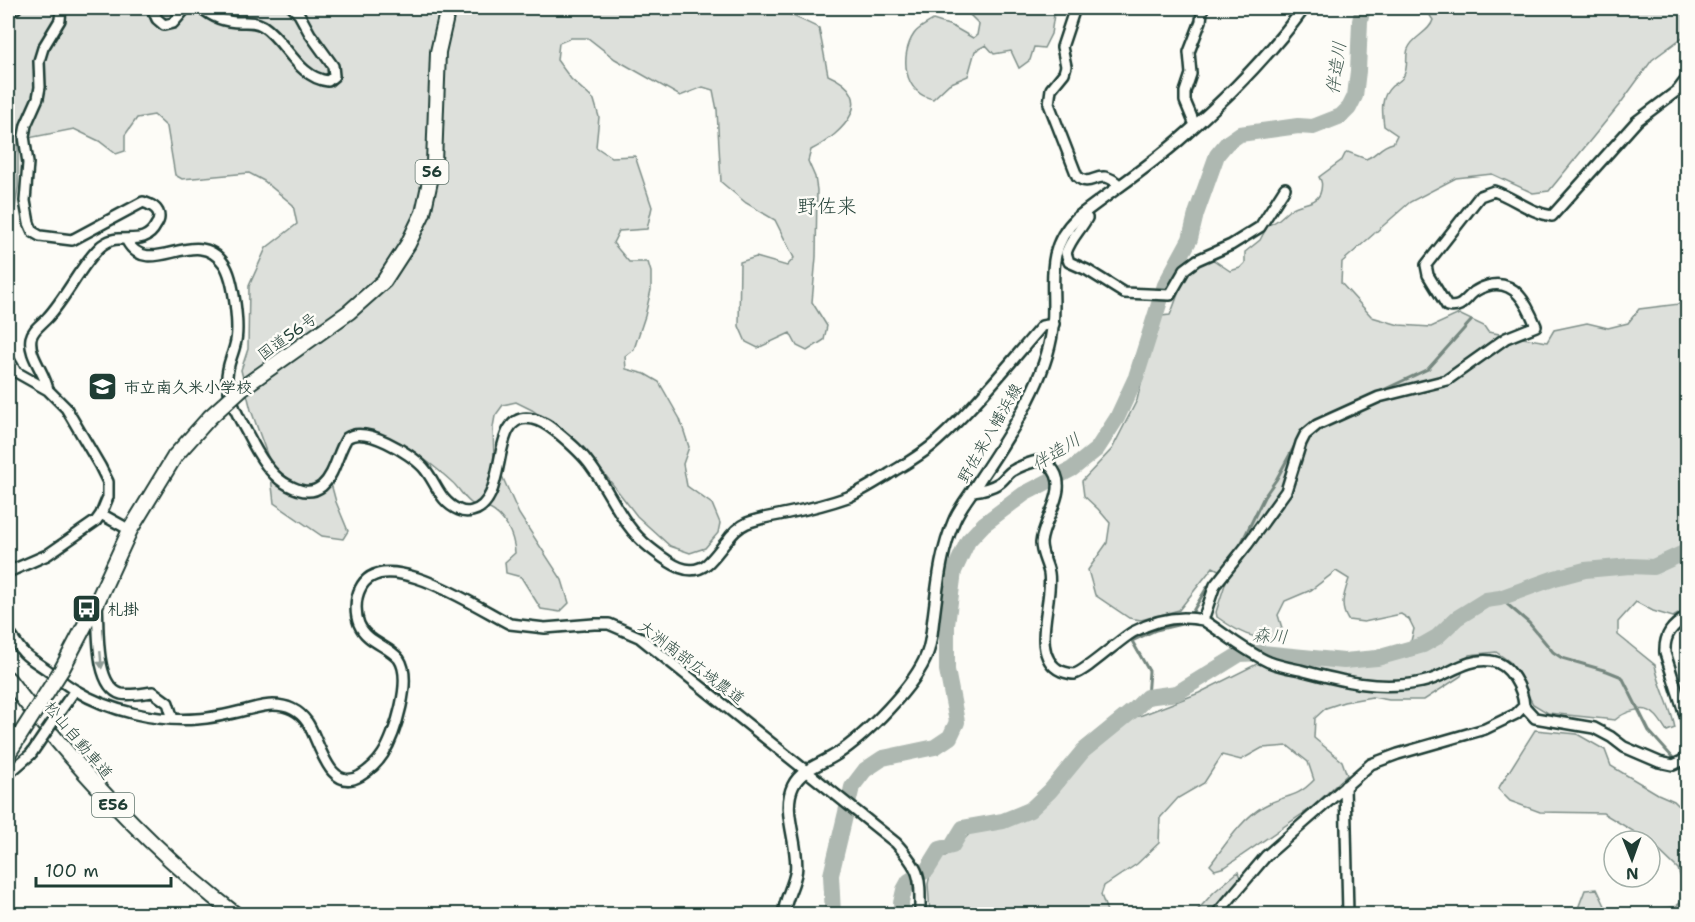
<svg xmlns="http://www.w3.org/2000/svg" width="1695" height="922" viewBox="0 0 1695 922" font-family="'Shantell Sans','Klee One',sans-serif">
<rect width="100%" height="100%" fill="#fdfcf7"/>
<filter id="ink" filterUnits="userSpaceOnUse"><feTurbulence type="fractalNoise" baseFrequency=".0167" numOctaves="2"/><feDisplacementMap in="SourceGraphic" scale="12" xChannelSelector="R" yChannelSelector="G"/><feConvolveMatrix kernelMatrix="1 2 1 2 8 2 1 2 1" color-interpolation-filters="sRGB"/></filter>
<g filter="url(#ink)">
<!-- green -->
<path fill="#dde0db" stroke="#7e8e88" stroke-width="1.5" d="M8,8H729C744,15 751,5 766,8C784,10 803,21 819,28L828,75C879,97 844,133 811,150L808,161L815,177L817,190L816,257L812,302L827,326L824,340L807,351L797,346L790,333L758,348L746,342L739,326L740,262L756,257L787,266L794,258L775,220L746,203L721,182L717,110L713,90L703,87L680,96L615,59L588,38H571L559,43L557,60L571,79L594,100L599,117L596,147L611,157L635,156L652,207L647,229L619,231L613,243L629,262H648L651,272V290L645,316L634,349L625,356L626,369L645,374L659,382L680,419L689,447L683,464L687,486L712,504L720,523L718,533L705,548L690,553L670,546L637,516L603,472L566,434L532,410L516,402L503,405L495,416L493,427L494,458L519,514L562,580L569,603L560,612L541,609L521,577L506,573L505,562L515,553C514,535 505,516 488,508C483,505 475,506 471,503C463,497 459,488 452,482C416,449 391,435 341,437L329,476L336,502L348,531L343,539L322,536L274,503L269,460L251,410L241,370L248,349L249,286L266,248L297,224L293,205L264,181L249,173L182,179L175,175L167,127L154,115L137,118L125,135V151L116,154L99,141L74,129L18,140V187L15,208L8,210Z
M963,8H1055L1051,34L1044,48L1034,47L1030,60L1019,68L1011,51L994,54L986,45L975,51L968,76L949,84L933,99C904,94 899,56 914,34C918,28 927,24 933,20L952,26L973,38L977,35L979,24Z
M1425,8H1687V34L1652,60L1620,104L1549,191L1533,193L1492,174L1456,178L1410,202L1342,262L1341,283L1372,317L1399,325L1431,327L1459,314L1484,326L1488,332L1547,342L1554,330L1587,323L1608,328L1628,323L1639,309L1687,303V609L1673,617L1653,611L1636,602L1618,622V635L1655,665C1659,688 1671,706 1675,728L1667,731C1663,726 1660,719 1655,715C1645,704 1624,712 1615,720L1548,713L1533,704L1510,662L1496,652L1469,655L1461,676L1424,700H1389L1372,697L1344,702L1326,708L1315,718L1314,738L1342,761L1347,775L1311,808L1225,867L1215,870L1210,865C1226,844 1241,819 1264,806C1285,794 1295,800 1314,780L1308,762L1288,746L1262,748L1241,760L1222,755L1204,783L1178,798L1160,818L1159,843L1137,864L1104,886L1101,895L1108,914H1067L1060,910L1039,914H930L928,884L930,874L938,860L952,852L972,831L1025,818L1045,802L1071,760L1092,737L1112,723L1142,715L1199,693L1261,662L1272,650L1316,653L1334,662L1361,664L1397,657L1411,641L1414,629L1409,619L1401,614L1364,622L1348,620C1339,606 1344,594 1349,579L1336,571L1311,590L1285,601L1278,615L1282,628L1280,636C1255,643 1237,631 1217,617L1216,612L1228,575L1213,567L1179,610L1141,620L1129,618L1095,595L1088,570L1107,543L1110,523L1098,509L1084,496L1082,481L1112,449L1137,400L1151,343L1161,316L1170,315C1181,290 1182,267 1212,259L1230,271L1240,268L1245,263V252L1260,240L1268,225C1279,222 1282,215 1291,209C1302,201 1318,206 1321,190C1322,184 1322,182 1319,177L1342,160L1345,154L1348,152L1366,159C1379,154 1378,147 1393,143L1397,135L1384,126C1382,111 1380,97 1392,86C1396,83 1401,81 1403,77C1409,68 1405,57 1408,49C1413,36 1429,33 1433,20Z
M1535,730L1577,734L1605,750L1611,766L1658,794L1674,801L1687,814V914H1578L1577,911L1585,890L1597,889L1609,914L1675,907L1687,897L1678,869L1648,840L1603,813L1540,812L1510,801L1498,789Z
M1238,872L1240,878L1208,914H1194L1214,892Z"/>
<g fill="none" stroke-linecap="round" stroke-linejoin="round">
<!-- stream -->
<path stroke="#75877f" stroke-width="3" d="M1362,400L1428,369L1471,321
M1500,598L1529,623L1553,652L1562,658L1607,671L1622,677L1649,731L1682,768L1688,782
M1147,697L1149,671L1132,641L1156,630L1186,623L1206,589L1240,546L1264,497L1276,480L1300,436"/>
<!-- river -->
<path stroke="#aeb8b1" stroke-width="16" d="M833,914L831,875L852,787L865,770L883,758L935,747L950,737L957,722L947,670V625L954,571L968,541L984,524L1024,494L1072,469L1097,449L1117,418L1136,377L1165,285L1190,239L1196,214L1217,155L1227,143L1240,134L1298,126L1313,127L1341,116L1349,108L1355,96L1358,71L1360,21L1363,8
M902,914L901,903L904,890L909,881L927,870L940,849L952,846L963,828L1003,821L1030,810L1050,791L1083,751L1136,708L1147,697L1177,693L1240,654L1262,653L1344,661L1377,658L1423,645L1437,637L1457,618L1486,600L1500,598L1555,578L1585,570L1630,566L1653,567L1688,551"/>
<defs>
<path id="minor" d="M152,8L157,19L164,25L173,23L186,8
M202,8C212,17 226,22 240,22C248,22 255,21 263,26C286,41 298,78 328,81L334,76L333,66L310,34L299,14L293,8
M1075,8L1062,47L1066,66L1064,73L1051,89L1049,104L1077,176C1092,191 1098,164 1120,186
M8,12L16,8
M1195,125L1185,101V92L1191,74L1189,52L1201,21L1202,12L1199,8
M1083,213L1087,218C1080,231 1071,238 1066,253L1069,262L1087,270L1124,293L1170,295L1185,269L1197,260L1231,245L1260,227L1285,188
M127,241C149,281 196,223 224,264C234,278 240,329 235,345C232,358 226,367 227,381C230,404 242,423 253,444C261,459 272,477 288,485C299,491 311,495 322,486C336,473 337,453 347,438C365,425 410,453 423,467C436,481 439,502 459,510C463,512 468,512 472,511C511,502 487,409 533,419C543,421 550,427 558,433C570,443 582,453 591,466C611,493 622,526 649,547C665,559 687,580 707,564C714,558 720,549 726,542C731,535 738,527 747,523C759,518 775,516 788,513C808,509 828,504 848,497C862,491 876,482 889,474C905,464 923,454 936,442C975,407 1008,365 1042,326L1054,324
M8,358L16,372L48,390L66,408L100,466L108,482V497L101,514L96,521L47,555L8,572
M48,390C45,372 28,356 31,338C33,329 42,324 48,317C67,296 81,265 100,247C102,245 108,241 112,240C128,236 146,245 156,225C159,221 160,217 158,212C155,206 149,204 143,202L72,240L40,236L33,232L29,223L25,201L28,163L24,136L26,125L38,98L40,87L39,61L43,48L60,20L61,8
M973,491C982,490 991,488 999,483C1004,480 1007,474 1012,471C1018,467 1031,462 1038,461C1042,461 1047,463 1050,466C1072,488 1043,518 1041,543C1041,554 1047,563 1049,573C1054,601 1028,655 1061,671C1064,672 1071,674 1074,674C1085,672 1119,640 1133,632C1155,620 1180,615 1203,620C1225,634 1246,652 1269,662C1279,666 1290,668 1300,670C1341,681 1380,691 1422,682C1445,678 1466,657 1491,661C1510,663 1523,689 1524,706L1535,718L1594,728L1611,737L1624,747L1659,762L1673,765L1682,761L1688,755
M101,514L130,530
M97,604C99,627 94,686 121,694C130,696 144,693 153,692L168,703L173,719
M1688,616C1672,626 1664,634 1665,653L1688,725
M1203,620L1215,585L1247,545L1286,491L1301,443L1305,435L1317,425L1379,397L1447,380L1506,338L1536,326C1527,304 1515,278 1487,286C1483,287 1478,289 1474,292C1465,299 1461,310 1447,306L1428,275L1426,265L1480,196L1494,191C1514,198 1531,213 1552,216L1637,121L1678,90L1688,77
M8,631C13,638 18,647 24,653C31,660 41,665 50,672C58,678 66,685 75,690C109,711 157,722 197,719C214,718 230,714 246,710C254,708 264,705 273,705C286,705 299,710 307,722C319,738 328,794 360,776C368,771 378,762 383,754C395,735 413,679 399,659C388,645 367,643 359,624C355,614 355,599 360,589C382,542 481,610 510,624L545,628L594,624H609L639,637L896,843C922,872 920,876 920,914
M59,713L75,690
M8,774L31,754
M1345,786L1348,914
M1217,914L1266,856L1371,764L1398,754L1485,729L1516,714L1524,706"/>
<path id="major" d="M784,914C784,900 794,886 796,871C799,843 781,811 793,786C801,769 822,764 837,754C865,736 916,685 927,654C932,642 932,627 934,614C938,582 941,551 954,521C960,506 972,493 980,479C1007,439 1042,386 1051,338C1060,294 1039,254 1077,218C1110,192 1147,168 1179,140C1225,100 1268,57 1304,8"/>
<path id="highway" d="M242,388L349,312L384,281L408,244L423,213L434,163L438,52L448,8
M62,669L97,602L130,530L175,456
M8,679C74,766 148,847 235,914"/>
</defs>
<!-- minor casing -->
<use href="#minor" stroke="#1f3d34" stroke-width="14"/>
<!-- major casing -->
<use href="#major" stroke="#1f3d34" stroke-width="15"/>
<!-- highway casing -->
<use href="#highway" stroke="#1f3d34" stroke-width="18"/>
<!-- minor -->
<use href="#minor" stroke="#fdfcf7" stroke-width="9"/>
<!-- major -->
<use href="#major" stroke="#fdfcf7" stroke-width="10"/>
<!-- highway -->
<use href="#highway" stroke="#fdfcf7" stroke-width="14"/>
<defs>
<path id="minor-bridge" d="M31,754L59,713"/>
<path id="highway-bridge" d="M175,456L210,417L242,388
M8,754L62,669"/>
</defs>
<!-- minor-bridge casing -->
<use href="#minor-bridge" stroke="#1f3d34" stroke-width="14" stroke-linecap="butt"/>
<!-- highway-bridge casing -->
<use href="#highway-bridge" stroke="#1f3d34" stroke-width="18" stroke-linecap="butt"/>
<!-- minor-bridge -->
<use href="#minor-bridge" stroke="#fdfcf7" stroke-width="9"/>
<!-- highway-bridge -->
<use href="#highway-bridge" stroke="#fdfcf7" stroke-width="14"/>
</g>
<!-- one-way arrows -->
<defs><path id="oneway-solid" d="M-6-.8H1V-3.2L6.5 0L1 3.2V.8H-6Z" transform="scale(1.5)"/></defs>
<use fill="#8e9c96" href="#oneway-solid" transform="translate(101 660) rotate(85)"/>
</g>
<!-- icons -->
<defs>
<symbol id="school-square" viewBox="-11 -11 22 22"><rect x="-9" y="-9" width="18" height="18" rx="4" fill="#1f3d34" stroke="#fdfcf7"/><path d="M0-5L7-2L0 1L-7-2ZM-4 1L0 2.5L4 1V4Q0 6-4 4Z" fill="#fff"/></symbol>
<symbol id="bus-square" viewBox="-11 -11 22 22"><rect x="-9" y="-9" width="18" height="18" rx="4" fill="#1f3d34" stroke="#fdfcf7"/><path d="M-5-6H5V4H4V6H2V4H-2V6H-4V4H-5ZM-3.5-4V0h7V-4ZM-3.5 1.2v1.5H-2V1.2ZM2 1.2v1.5H3.5V1.2Z" fill="#fff"/></symbol>
</defs>
<g fill-rule="evenodd">
<use href="#school-square" x="86" y="370" width="33" height="33"/>
<use href="#bus-square" x="70" y="592" width="33" height="33"/>
</g>
<g text-anchor="middle" stroke-width="5" stroke-linejoin="round" paint-order="stroke">
<!-- shield labels -->
<g fill="#fdfcf7" stroke="#62766e" stroke-width="1.5">
<rect x="415.5" y="160" width="33" height="24" rx="4.5"/>
<rect x="92" y="793" width="42" height="24" rx="4.5"/>
</g>
<g font-size="15" font-weight="bold" fill="#1f3d34">
<text x="432" y="177">56</text>
<text x="113" y="810">E56</text>
</g>
<!-- street labels -->
<g font-size="16" fill="#1f3d34" stroke="#fdfcf7">
<text transform="translate(287 336) rotate(-36)" y="6">国道56号</text>
<text transform="translate(989 433) rotate(-60)" y="6">野佐来八幡浜線</text>
<text transform="translate(692 662) rotate(37)" y="6">大洲南部広域農道</text>
<text transform="translate(79 740) rotate(50)" y="6">松山自動車道</text>
</g>
<!-- poi labels -->
<g font-size="16" font-weight="bold" fill="#1f3d34" stroke="#fdfcf7" text-anchor="start">
<text x="124" y="393">市立南久米小学校</text>
<text x="107" y="615">札掛</text>
</g>
<!-- water labels -->
<g font-size="18" font-style="italic" fill="#435c53" stroke="#fdfcf7">
<text transform="translate(1336 68) rotate(-82)" y="6">伴造川</text>
<text transform="translate(1056 452) rotate(-32)" y="6">伴造川</text>
<text transform="translate(1270 636) rotate(4)" y="6">森川</text>
</g>
<!-- quarter labels -->
<g font-size="20" fill="#1f3d34" stroke="#fdfcf7">
<text x="827" y="213">野佐来</text>
</g>
</g>
<!-- margin -->
<rect width="1695" height="922" fill="none" stroke="#fdfcf7" stroke-width="30"/>
<rect x="15" y="15" width="1665" height="892" fill="none" stroke="#1f3d34" stroke-width="2" filter="url(#ink)"/>
<!-- north arrow -->
<g transform="translate(1632 859) rotate(179)"><circle r="28" fill="#fdfcf7" stroke="#a4b0a9" stroke-width="1.5"/>
<path d="M0-4.5L10 22L0 15L-10 22Z" fill="#1f3d34"/>
<text y="-9" font-size="16" font-weight="bold" text-anchor="middle" fill="#1f3d34">N</text>
</g>
<!-- scale -->
<path d="M36 877v9h135v-9" fill="none" stroke="#1f3d34" stroke-width="3"/>
<text x="45" y="877" font-size="18" fill="#1f3d34" stroke="#fdfcf7" stroke-width="4.5" paint-order="stroke">100 m</text>
</svg>
